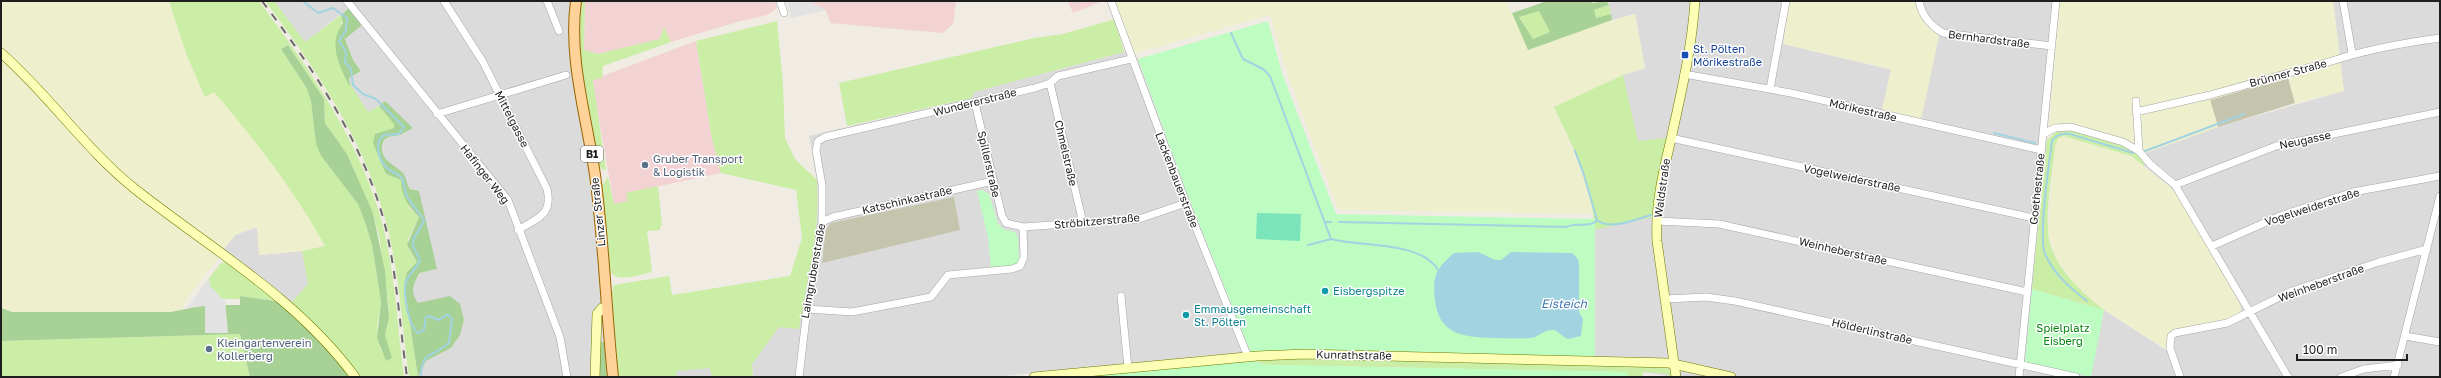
<svg xmlns="http://www.w3.org/2000/svg" width="2441" height="378" viewBox="0 0 2441 378" font-family="'Golos Text',sans-serif">
<rect width="100%" height="100%" fill="#f0ece4"/>
<!-- residential -->
<path fill="#dcdbdb" d="M573,1L602,283L604,342H600L599,377H418L426,361L451,348L413,296V284L421,273L436,269L415,191L408,187L402,172L386,161L382,154L384,140L388,137L395,136L385,102L368,112L350,87L349,78L361,71L353,60L345,39L349,8L305,42L275,2Z
M1614,1H1790L1783,44L1892,70L1929,29L1922,20L1915,1H2060L2032,289L2104,310L2166,350L2167,335L2173,331L2241,310L2240,304L2179,198L2170,187L2144,166L2145,153L2218,127L2344,91L2333,1H2440V377H1673L1595,364L1594,230L1603,227L1667,138L1638,141L1623,75L1645,68L1635,14L1612,20L1608,3Z
M1124,52L1133,54L1138,59L1186,191L1251,353L1196,356V358L993,377H753L752,364L779,327L799,328L817,219V180L809,136L971,98L974,92Z
M257,227L260,255L302,251L308,284L291,303L223,250L235,235Z
M710,368L712,377H677L676,371Z"/>
<!-- commercial -->
<path fill="#f2d2d2" d="M585,1H775L777,8L767,15L737,22L671,42L664,27L660,39L598,54L584,50Z
M812,1H956L953,24L943,33L830,23L826,10L812,3Z
M1068,1H1103L1073,13Z
M696,41L712,139L721,173L627,193L628,201L614,204L592,80Z"/>
<!-- construction -->
<path fill="#c5c5ae" d="M2288,77L2295,103L2218,127L2210,100Z
M954,197L960,230L822,263L826,228L831,223Z"/>
<!-- farmland -->
<path fill="#eef0cd" d="M1,1H169L187,56L205,97L213,91L260,145L303,207L325,247L302,251L259,255L257,227L235,235L223,250L124,176L1,50Z
M1115,1H1506L1529,50L1574,32L1635,14L1645,68L1623,75L1554,107L1583,175L1595,214L1340,210L1336,205L1287,73L1270,15L1133,54Z
M1790,1H1915L1922,20L1939,36L1921,120L1882,110L1891,69L1783,44Z
M2060,1H2333L2344,91L2295,103L2288,77L2210,100L2218,127L2145,153L2133,142L2072,124L2049,125Z
M1,58L91,152L220,256L186,300L183,309L171,312H12L1,308Z
M2063,136L2131,156L2170,187L2179,198L2240,304L2241,310L2238,315L2226,320L2173,331L2167,335V350L2104,310L2077,287L2055,257L2048,230L2055,145L2058,139Z"/>
<!-- grass -->
<path fill="#caeea6" fill-rule="evenodd" d="M169,1H259C308,67 358,138 381,219C395,269 397,325 404,377H359L291,303L308,284L302,251L325,246C294,190 256,141 214,92L205,97L187,56ZM288,45L324,99L325,123L347,154L373,213L380,240L388,300L389,318L385,335L387,361L380,348L377,327L381,301L372,245L366,225L358,204L321,156L316,144L311,101L306,87L281,49Z
M265,1H274L305,42L341,15L343,20L340,27L343,73L368,112L379,106L394,124L395,129L375,134L386,174L401,180L410,209L419,217L408,240L409,250L417,262L407,272L404,284L418,377H409C402,324 399,269 385,218C363,138 314,66 265,1Z
M580,1H585L584,50L598,54L660,39L664,27L671,42L603,66L602,78L593,80L606,170L602,169L597,163C588,110 575,56 580,1Z
M1609,5L1611,14L1596,18L1594,10Z
M1539,11L1550,32L1533,39L1519,16Z
M1115,19L1124,52L974,92L971,98L847,126L839,83L1034,38L1063,34Z
M777,21L783,85L785,138L795,159L817,180V186C820,234 808,281 799,329L779,327L752,364L753,377H712L710,368L676,371L677,377H618L612,292L614,285L669,276L672,295L790,276L802,238L796,190L721,173L712,139L696,41Z
M1623,75L1638,141L1667,138L1653,217L1594,230C1595,188 1571,144 1554,107Z
M2071,130C2096,137 2127,141 2145,162L2144,166L2131,156L2063,136L2058,139L2055,145C2053,172 2046,204 2048,230C2049,263 2080,291 2104,310L2032,289L2047,140L2057,131Z
M608,177L614,204L628,201L626,193L658,186L662,226H660V230L647,231L652,270L649,273C636,275 615,284 609,269L601,187Z
M227,262L281,302L241,296L240,299H222L210,286L209,278L221,263Z
M240,334L250,377H1V341Z
M1304,358L1668,367L1673,377H1668L1667,374L1643,372V377H1629L1626,372L1264,365L1253,360Z"/>
<!-- forest -->
<path fill="#a8d295" fill-rule="evenodd" d="M1547,1H1591L1592,3L1607,1L1609,5L1594,10L1596,18L1611,14L1612,20L1528,50L1512,13ZM1539,11L1550,32L1533,39L1519,17Z
M349,8L362,25L345,39L353,60L361,71L349,78L350,87C340,67 327,44 343,23L341,15Z
M288,45L324,99L325,123L347,154L373,213L385,271L389,318L385,335L392,358L386,361L377,338L381,301L372,245L366,225L358,204L321,156L316,144L311,101L306,87L281,49Z
M385,101L413,128L400,135L388,137L384,140C377,159 391,162 402,172C407,177 406,184 410,189L419,191L437,269L420,273C413,284 410,292 418,303L450,296L460,304L464,320L460,335L451,348L426,361L418,377L404,284L407,272L417,262L407,245L419,217C408,206 401,196 401,180L386,174L373,143L375,134L394,128V124L379,106Z
M240,296L281,302L314,334L351,377H250L240,334L1,341V308L12,312H171L205,305H240Z
M600,342H604L607,377H599Z"/>
<!-- park -->
<path fill="#bdfdc2" d="M1268,21L1282,73L1336,214L1595,219V357L1251,353L1186,191L1138,59Z
M982,190L989,194L998,224L1005,230L1015,232L1018,237L1019,262L1013,266L991,268L988,237L977,191Z
M2032,289L2104,310L2091,377L2025,362Z
M1253,360L1264,365L1627,372L1629,377H1077Z"/>
<!-- pitch -->
<path fill="#7ce4bb" d="M1257,213L1301,214L1300,241L1256,239Z"/>
<!-- parking -->
<path fill="#e2e2e2" d="M786,1H812V3L826,10L791,18Z
M209,278L210,286L222,299L225,300L228,333H205V306L187,308Z"/>
<!-- water -->
<path fill="#a1d3e1" d="M1478,252L1495,260H1501L1511,252L1572,253L1578,259L1579,264V312L1583,319L1581,336L1568,339C1562,337 1559,331 1553,330C1544,329 1539,337 1531,338C1519,339 1506,338 1494,338C1465,337 1439,336 1435,300C1432,275 1436,269 1454,253Z"/>
<g fill="none" stroke-linecap="round" stroke-linejoin="round">
<!-- stream -->
<path stroke="#a1d3e1" stroke-width="2" d="M303,1L318,13L333,8L347,18L346,30L339,41L346,52L345,62L351,69L353,85L363,94L376,99L404,127L399,134L384,135C373,143 379,161 388,169C393,172 398,174 402,178L407,197L424,220C422,229 412,236 413,244C413,249 419,255 420,261C416,269 409,274 406,282C403,295 408,325 418,333L424,330L426,317L429,316L439,320L448,314L452,319L449,343C433,357 421,351 421,377
M1231,33L1243,59L1263,69L1270,76L1331,239C1360,247 1422,241 1438,270
M1994,133L2035,143
M1575,151L1584,175L1597,220C1610,231 1636,219 1651,215
M2145,151L2244,114
M1326,222H1331
M1339,222L1566,227C1574,222 1592,228 1597,220
M1308,245L1331,239
M2087,301C2070,288 2054,274 2045,254C2038,236 2049,164 2052,141C2056,134 2062,133 2070,134L2133,153"/>
<defs>
<path id="street" d="M347,1L508,200L560,337L567,377
M444,1L483,62L547,189C553,215 538,218 518,230
M547,1L559,31
M780,1L784,13
M1111,1L1186,203L1248,357
M1919,1C1922,16 1930,25 1943,33L2052,46
M2343,1L2352,53
M1684,74L1791,93L2041,150
M1050,83L1083,223
M1770,89L1786,1
M2136,101L2139,151
M975,103L1002,216L1006,223L1023,227L1139,219L1186,203
M2136,112L2210,95L2332,61C2368,49 2403,43 2440,38
M437,114L566,75
M2043,134L2055,128L2071,127L2123,142L2139,151L2150,164L2175,185L2288,377
M1671,138L2034,218
M2175,185L2276,146L2440,112
M1657,221L1719,224L2027,292
M822,222L833,217L993,181
M2212,246L2280,216L2353,192L2440,176
M1121,296L1128,368
M1666,299L1706,297L1735,301L2076,377
M807,309L852,312L931,297L948,275L1012,269L1020,266L1024,257L1023,227
M2405,336L2440,342
M799,377L807,309L822,222V185L816,150L818,141L825,137L1035,88L1050,83L1058,76L1131,59
M2019,377L2056,1
M2180,377L2170,348L2171,336L2175,333L2227,323L2292,291L2379,262L2427,249
M2341,377L2364,369L2398,365
M2394,377L2440,196"/>
<path id="secondary" d="M1,53C49,95 85,149 135,189C211,249 297,298 355,377
M595,377L597,314L602,308L607,307
M1034,377L1257,356L1305,354L1669,363L1731,377
M1676,377L1657,241C1655,206 1663,173 1671,139C1681,94 1692,47 1695,1"/>
<path id="primary" d="M576,1C568,59 587,118 595,175C604,242 606,310 613,377"/>
</defs>
<!-- street casing -->
<use href="#street" stroke="#a5a5a5" stroke-width="8"/>
<!-- secondary casing -->
<use href="#secondary" stroke="#6f7a00" stroke-width="10"/>
<!-- primary casing -->
<use href="#primary" stroke="#986400" stroke-width="12"/>
<!-- street -->
<use href="#street" stroke="#fff" stroke-width="7"/>
<!-- secondary -->
<use href="#secondary" stroke="#fbfeb4" stroke-width="9"/>
<!-- primary -->
<use href="#primary" stroke="#ffd299" stroke-width="10"/>
<!-- rail -->
<path stroke="#6c6c6c" stroke-width="2" stroke-dasharray="8 8" stroke-linecap="butt" d="M262,1C314,70 365,144 386,229C397,277 400,328 407,377"/>
</g>
<!-- markers -->
<rect fill="#1a4fb4" stroke="#fff" stroke-width="1.5" x="1681" y="51" width="8" height="8" rx="2"/>
<g fill="#5c6f8a" stroke="#fff" stroke-width="1.5">
<circle cx="645" cy="165" r="4"/>
<circle cx="209" cy="349" r="4"/>
</g>
<g fill="#0f9aa8" stroke="#fff" stroke-width="1.5">
<circle cx="1325" cy="291" r="4"/>
<circle cx="1186" cy="315" r="4"/>
</g>
<g text-anchor="middle" stroke-width="3" stroke-linejoin="round" paint-order="stroke">
<!-- shield labels -->
<rect fill="#fff" stroke="#626262" stroke-width="1" x="581" y="146" width="22" height="16" rx="3"/>
<g font-size="10" font-weight="bold" fill="#1e1e1e">
<text x="592" y="158">B1</text>
</g>
<!-- street labels -->
<g font-size="11" fill="#1e1e1e" stroke="#fff">
<text transform="translate(1989 39) rotate(7)" y="4">Bernhardstraße</text>
<text transform="translate(2288 73) rotate(-15)" y="4">Brünner Straße</text>
<text transform="translate(975 102) rotate(-14)" y="4">Wundererstraße</text>
<text transform="translate(1863 110) rotate(13)" y="4">Mörikestraße</text>
<text transform="translate(512 119) rotate(63)" y="4">Mittelgasse</text>
<text transform="translate(2305 140) rotate(-12)" y="4">Neugasse</text>
<text transform="translate(1066 153) rotate(77)" y="4">Chmelstraße</text>
<text transform="translate(989 164) rotate(77)" y="4">Spillerstraße</text>
<text transform="translate(485 174) rotate(52)" y="4">Hafinger Weg</text>
<text transform="translate(1852 178) rotate(12)" y="4">Vogelweiderstraße</text>
<text transform="translate(1177 180) rotate(69)" y="4">Lackenbauerstraße</text>
<text transform="translate(1662 188) rotate(-82)" y="4">Waldstraße</text>
<text transform="translate(2037 189) rotate(-84)" y="4">Goethestraße</text>
<text transform="translate(907 200) rotate(-13)" y="4">Katschinkastraße</text>
<text transform="translate(2312 207) rotate(-18)" y="4">Vogelweiderstraße</text>
<text transform="translate(598 212) rotate(-96)" y="4">Linzer Straße</text>
<text transform="translate(1097 221) rotate(-5)" y="4">Ströbitzerstraße</text>
<text transform="translate(1843 251) rotate(13)" y="4">Weinheberstraße</text>
<text transform="translate(813 271) rotate(-80)" y="4">Laimgrubenstraße</text>
<text transform="translate(2321 283) rotate(-20)" y="4">Weinheberstraße</text>
<text transform="translate(1872 331) rotate(13)" y="4">Hölderlinstraße</text>
<text transform="translate(1354 355) rotate(1)" y="4">Kunrathstraße</text>
</g>
<!-- transit labels -->
<g font-size="11" fill="#164399" stroke="#fff" text-anchor="start">
<text x="1693" y="53">St. Pölten<tspan x="1693" dy="13">Mörikestraße</tspan></text>
</g>
<!-- service labels -->
<g font-size="11" fill="#4e5e75" stroke="#fff" text-anchor="start">
<text x="653" y="163">Gruber Transport<tspan x="653" dy="13">&amp; Logistik</tspan></text>
<text x="217" y="347">Kleingartenverein<tspan x="217" dy="13">Kollerberg</tspan></text>
</g>
<!-- culture labels -->
<g font-size="11" fill="#0d838f" stroke="#fff" text-anchor="start">
<text x="1333" y="295">Eisbergspitze</text>
<text x="1194" y="313">Emmausgemeinschaft<tspan x="1194" dy="13">St. Pölten</tspan></text>
</g>
<!-- park labels -->
<g font-size="11" fill="#04840d" stroke="#fff">
<text x="2063" y="332">Spielplatz<tspan x="2063" dy="13">Eisberg</tspan></text>
</g>
<!-- water labels -->
<g font-size="12" font-style="italic" fill="#4179ad" stroke="#fff">
<text x="1564" y="308">Eisteich</text>
</g>
</g>
<!-- border -->
<rect width="2441" height="378" fill="none" stroke="#1e1e1e" stroke-width="4"/>
<!-- scale -->
<path d="M2297 354v6h110v-6" fill="none" stroke="#1e1e1e" stroke-width="2"/>
<text x="2303" y="354" font-size="12" fill="#1e1e1e" stroke="#ffffff" stroke-width="3" paint-order="stroke">100 m</text>
</svg>
